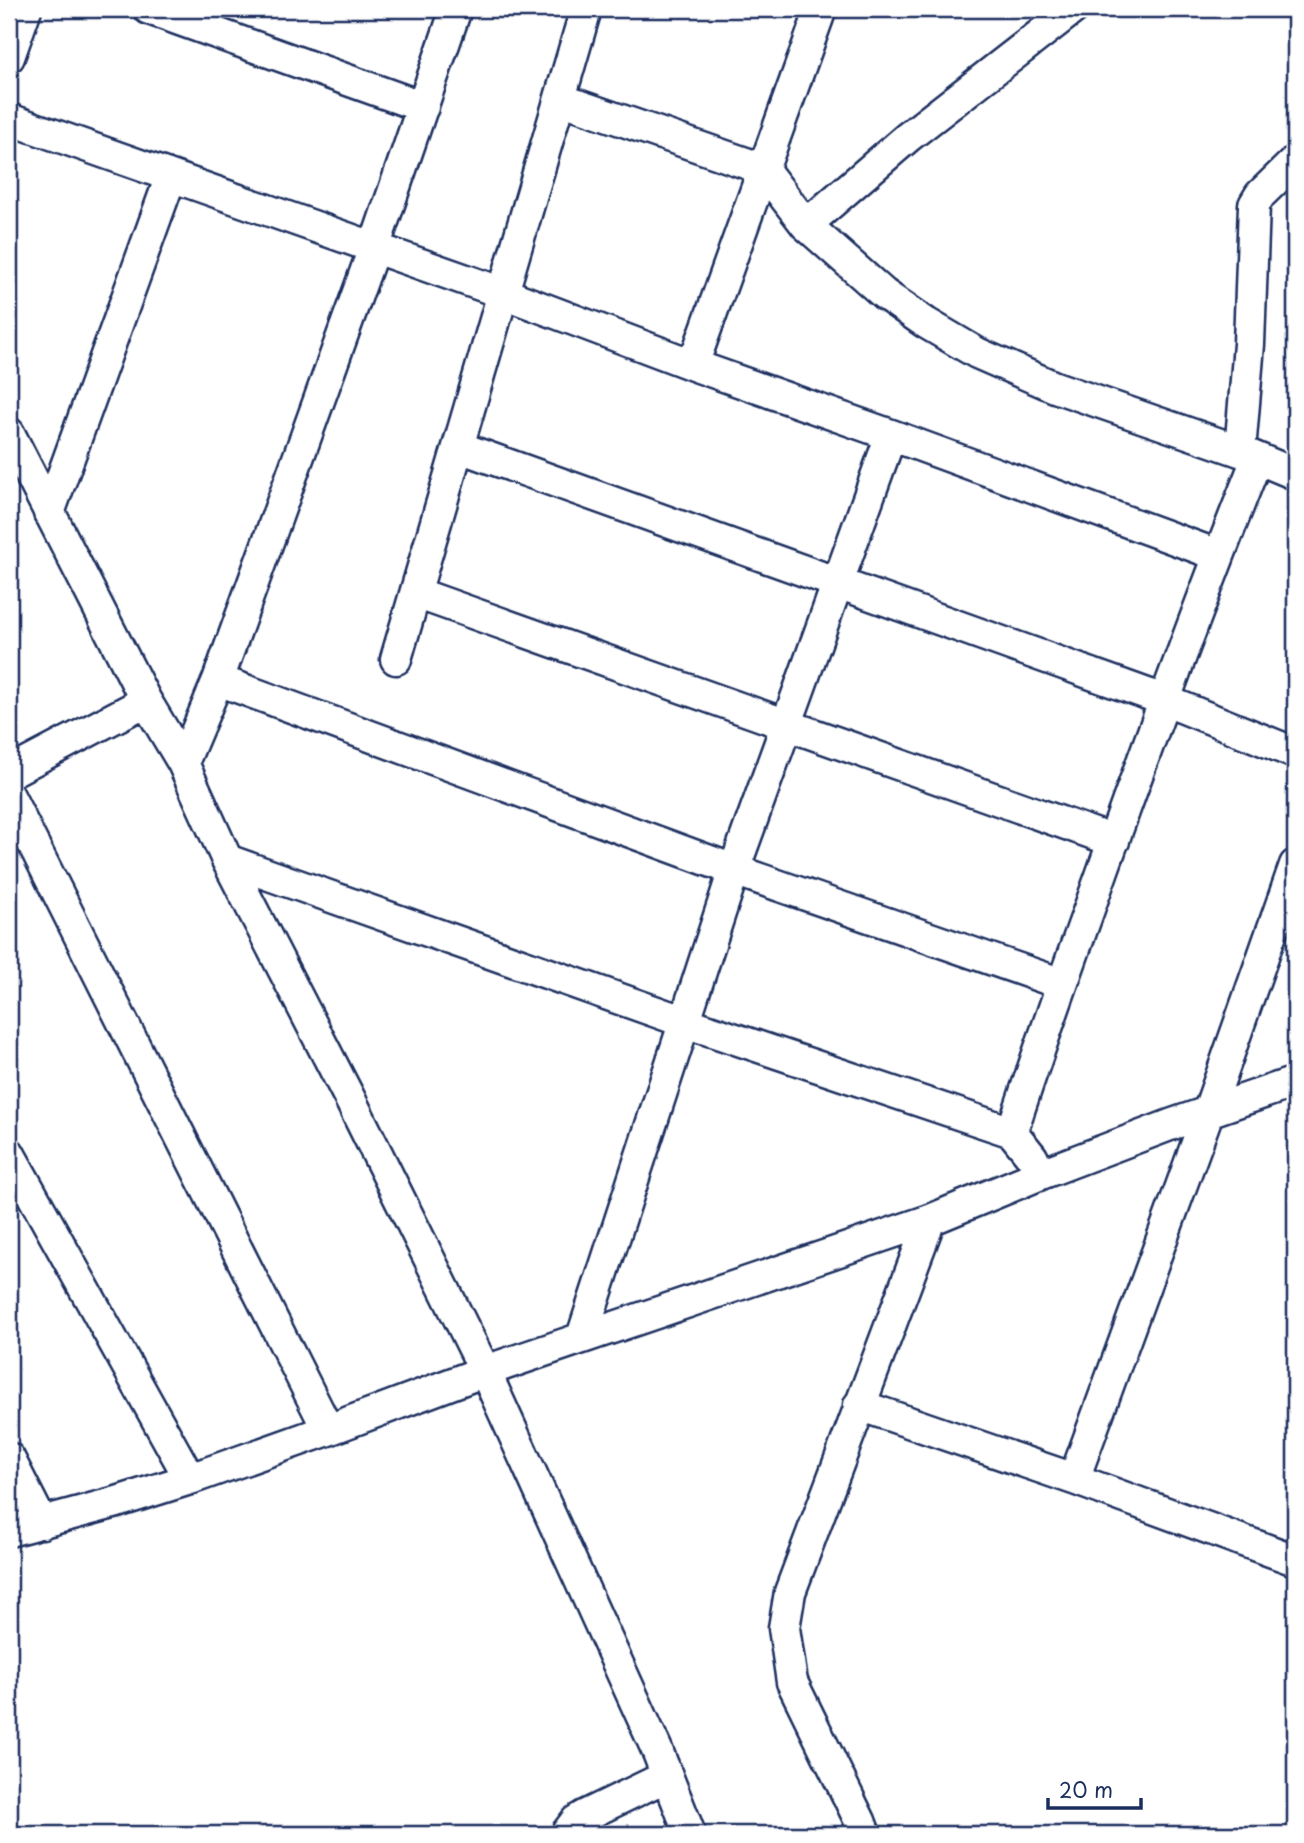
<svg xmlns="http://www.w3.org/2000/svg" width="1304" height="1843" viewBox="0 0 1304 1843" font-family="'Playpen Sans',sans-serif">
<rect width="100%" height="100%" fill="#fff"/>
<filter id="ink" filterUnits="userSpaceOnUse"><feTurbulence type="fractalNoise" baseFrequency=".0143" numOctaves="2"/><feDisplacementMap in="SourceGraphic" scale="14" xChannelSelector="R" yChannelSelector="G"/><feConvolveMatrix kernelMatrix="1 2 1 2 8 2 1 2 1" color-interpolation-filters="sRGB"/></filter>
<g filter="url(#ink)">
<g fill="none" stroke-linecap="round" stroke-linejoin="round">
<defs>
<path id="minor" d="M149,9L423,107
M9,57L26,9
M560,99L763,169L806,225L884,294L926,323L977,353L1055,387L1240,451L1295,474
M9,119L503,293L693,365L891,435L1218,555
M806,225L908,137L1073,9
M693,365L821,9
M9,433L146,701L183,763L227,860L348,1095L485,1371L657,1750L690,1834
M459,447L1164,700L1295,753
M1240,451L1249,344L1254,205L1260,195L1295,161
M49,513L171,176
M416,593L1114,841
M396,659L586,9
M218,680L734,870L1062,984
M183,763L218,680L374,248L456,9
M9,773L146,701
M9,796L328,1430
M227,860L685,1022L1012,1132L1032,1157L1041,1174
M1012,1132C1043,1035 1079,938 1113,842C1159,714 1206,586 1257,459
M9,1153L190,1479
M582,1337L734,870L891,435
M859,1405L1074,1479L1295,1560
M9,1458L42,1523
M1074,1479L1208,1113L1295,865
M9,1531L117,1502L190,1479L328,1430L485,1371L930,1220L1041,1174L1170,1125L1295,1082
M566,1834L576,1821L584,1816L667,1776
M865,1834L860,1821L792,1682L784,1628L790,1592L930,1220"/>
</defs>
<!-- minor casing -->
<use href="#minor" stroke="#1b2f5e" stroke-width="35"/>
<!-- minor -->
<use href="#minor" stroke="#fff" stroke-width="30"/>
</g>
</g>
<!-- margin -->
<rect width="1304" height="1843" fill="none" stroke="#fff" stroke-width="35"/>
<rect x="18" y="18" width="1269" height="1808" fill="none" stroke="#1b2f5e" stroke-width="2.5" filter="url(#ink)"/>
<!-- scale -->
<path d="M1048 1798v10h93v-10" fill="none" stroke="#1b2f5e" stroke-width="3.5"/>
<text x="1059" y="1798" font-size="21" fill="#1b2f5e" stroke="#ffffff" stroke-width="5" paint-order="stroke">20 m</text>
</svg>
